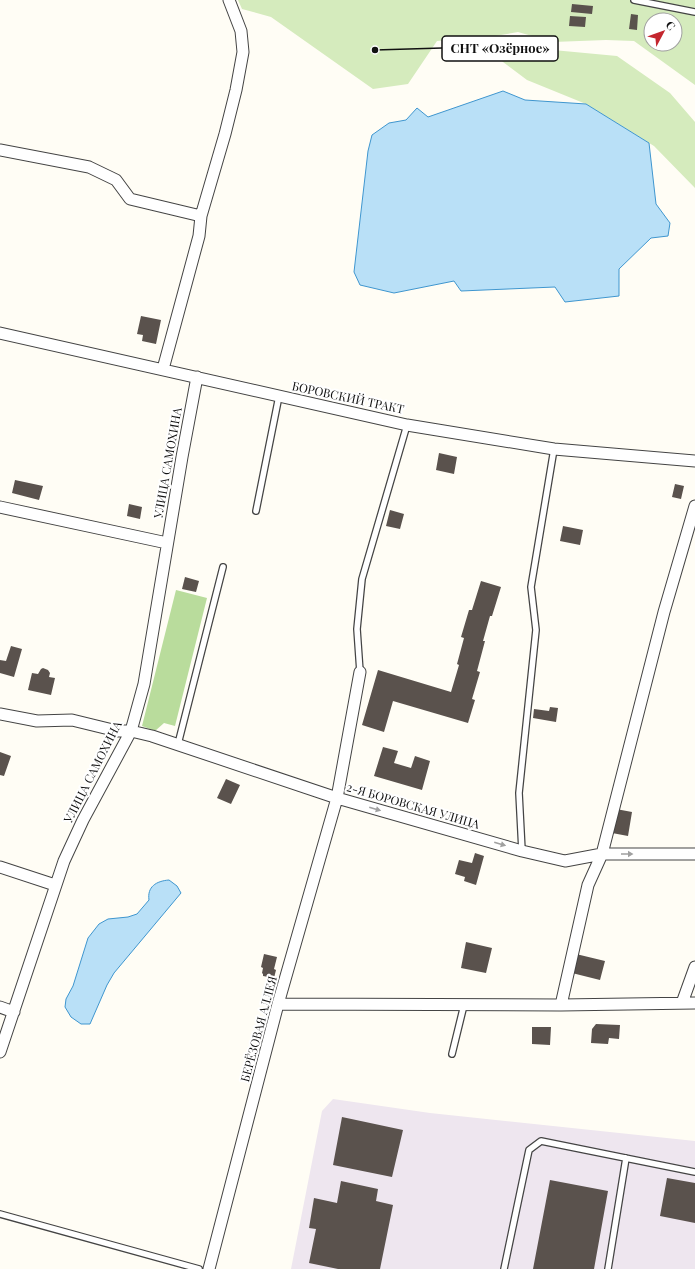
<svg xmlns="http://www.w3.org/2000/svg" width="695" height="1269" viewBox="0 0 695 1269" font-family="'Playfair Display',serif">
<rect width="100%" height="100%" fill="#fffdf5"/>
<!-- industrial -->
<path fill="#eee6ef" d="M333,1099L430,1113L695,1141V1269H291L322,1111Z"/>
<!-- green -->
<path fill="#d5ebbd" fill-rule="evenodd" d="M238,0H695V85L634,41L606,40L553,42L518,32L489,37L437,41L408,84L373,89L271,17L242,9ZM651,20H675V44H651Z
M499,41L526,44L553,50L617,56L670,93L695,122V188L654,146L586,104L527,80L491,53L446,52Z"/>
<!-- forest -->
<path fill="#b9dc9c" d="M176,590L207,598L175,726L164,723L155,731L142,726Z"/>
<!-- water -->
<path fill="#b9e0f7" stroke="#3f96cf" d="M503,91L525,100L586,104L649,143L656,204L670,223L668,236L651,238L619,269V296L565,302L555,287L461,291L454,281L394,293L360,285L354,272L368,151L372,135L389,123L406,120L417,108L428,117Z
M169,880L177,886L181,893L114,973L107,985L90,1024H81L71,1017L65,1007L66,999L73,986L88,938L99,924L108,919L128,917L137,914L149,900C147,887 156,881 169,880Z"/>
<!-- building -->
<path fill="#5a524d" d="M572,4L593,6L592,14L571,12Z
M631,14L638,15L637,30L629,29Z
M570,16L586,17L585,27L569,26Z
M141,316L161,320L156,344L142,341L143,335L137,334Z
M439,453L457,457L454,474L436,470Z
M15,480L43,486L39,500L12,493Z
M675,484L684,486L681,499L672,497Z
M129,504L142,507L140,519L127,516Z
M390,510L404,514L400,529L386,526Z
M563,526L583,530L580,545L560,541Z
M185,577L199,581L196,592L182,589Z
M481,581L501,587L492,616H490L483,641H485L477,671L480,672L472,699L475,700L468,723L393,701L384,732L362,725L378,670L451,692L459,665L457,664L464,638L461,637L469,610H472Z
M11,646L22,649L14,677L0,673V660L6,661Z
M43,668L48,670L50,673L49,677L55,678L51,695L28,690L32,673L38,674L41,669Z
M550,707L558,708L556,722L533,718L534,709L549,711Z
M383,747L398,751L394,763L411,768L415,756L430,761L422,790L374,776Z
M0,752L11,756L4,776L0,775Z
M226,779L240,785L231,804L217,798Z
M616,809L632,812L628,836L612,833Z
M475,853L484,856L476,885L464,881L465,877L455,874L459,860L472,863Z
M466,942L492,948L486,973L461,968Z
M264,954L277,957L274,969L276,970L274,978L263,976V974L262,973L263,968L261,967Z
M576,954L605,961L600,980L572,973Z
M596,1024L620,1025L619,1039L609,1038L608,1044L591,1043L592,1029Z
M532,1027H551L550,1045L532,1044Z
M342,1117L403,1130L392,1177L333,1165Z
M667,1178L695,1183V1223L660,1216Z
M550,1180L608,1191L594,1269H533Z
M341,1181L378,1189L376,1201L393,1205L380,1269H338L309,1263L316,1229L309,1228L314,1198L337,1203Z"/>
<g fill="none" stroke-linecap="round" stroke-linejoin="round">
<defs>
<path id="lane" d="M634,0L695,12
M256,511L279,396
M360,672L357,629L362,579L407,425
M178,744L223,567
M522,851L519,793L536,630L531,587L554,449
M452,1054L464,1005
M0,1214L199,1269
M504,1269L529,1150L541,1141L695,1172
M608,1269L626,1158"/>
<path id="street" d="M0,150L89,167L116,180L130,199L201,216
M0,333L407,425L554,449L695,461
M163,369L199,236L201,216L225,134L236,90L243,52L241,31L229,0
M0,507L167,543
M0,714L37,721L72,720L117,731H131L152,736L337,798L522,851L565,861L602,854H695
M0,867L55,885
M682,1003L695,967
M278,1004L561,1005L695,1003
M561,1005L588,885L602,854L664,612L695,506
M0,1007L14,1012
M0,1052L64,861L83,820L131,731L144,684L182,457L197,377
M209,1269L278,1004L337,798L360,672"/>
</defs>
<!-- lane casing -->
<use href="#lane" stroke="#444" stroke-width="8"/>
<!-- street casing -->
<use href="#street" stroke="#444" stroke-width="13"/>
<!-- lane -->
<use href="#lane" stroke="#fff" stroke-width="5.5"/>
<!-- street -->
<use href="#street" stroke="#fff" stroke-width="11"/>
</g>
<!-- one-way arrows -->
<defs><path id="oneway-solid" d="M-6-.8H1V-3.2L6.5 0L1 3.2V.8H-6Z"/></defs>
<g fill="#a0a0a0">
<use href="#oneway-solid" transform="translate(375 809) rotate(16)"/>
<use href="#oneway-solid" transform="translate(500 844) rotate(16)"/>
<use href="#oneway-solid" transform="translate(627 854)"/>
</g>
<g text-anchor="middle" stroke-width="4" stroke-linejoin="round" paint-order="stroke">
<!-- street labels -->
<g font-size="12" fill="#111" stroke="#fff">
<text transform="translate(348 398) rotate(12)" y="4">БОРОВСКИЙ ТРАКТ</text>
<text transform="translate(168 463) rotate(-80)" y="4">УЛИЦА САМОХИНА</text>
<text transform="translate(93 772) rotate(-63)" y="4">УЛИЦА САМОХИНА</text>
<text transform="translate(413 806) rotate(16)" y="4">2-Я БОРОВСКАЯ УЛИЦА</text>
<text transform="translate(259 1029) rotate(-75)" y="4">БЕРЁЗОВАЯ АЛЛЕЯ</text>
</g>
</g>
<!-- callouts -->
<path fill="none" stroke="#111" stroke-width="1.5" d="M375 50L442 48"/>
<circle fill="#111" stroke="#fff" stroke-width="1.5" cx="375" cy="50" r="4"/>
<rect fill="#fff" stroke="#111" stroke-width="1.5" x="442" y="36" width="116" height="25" rx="4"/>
<g font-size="13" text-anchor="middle" font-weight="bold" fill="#111">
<text x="500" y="53">СНТ «Озёрное»</text>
</g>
<!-- north arrow -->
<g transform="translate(663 32) rotate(49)"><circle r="19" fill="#ffffff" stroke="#a0a0a0"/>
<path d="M0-3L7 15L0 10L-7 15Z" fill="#c4262e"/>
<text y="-6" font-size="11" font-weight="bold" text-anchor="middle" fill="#111111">С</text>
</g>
</svg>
